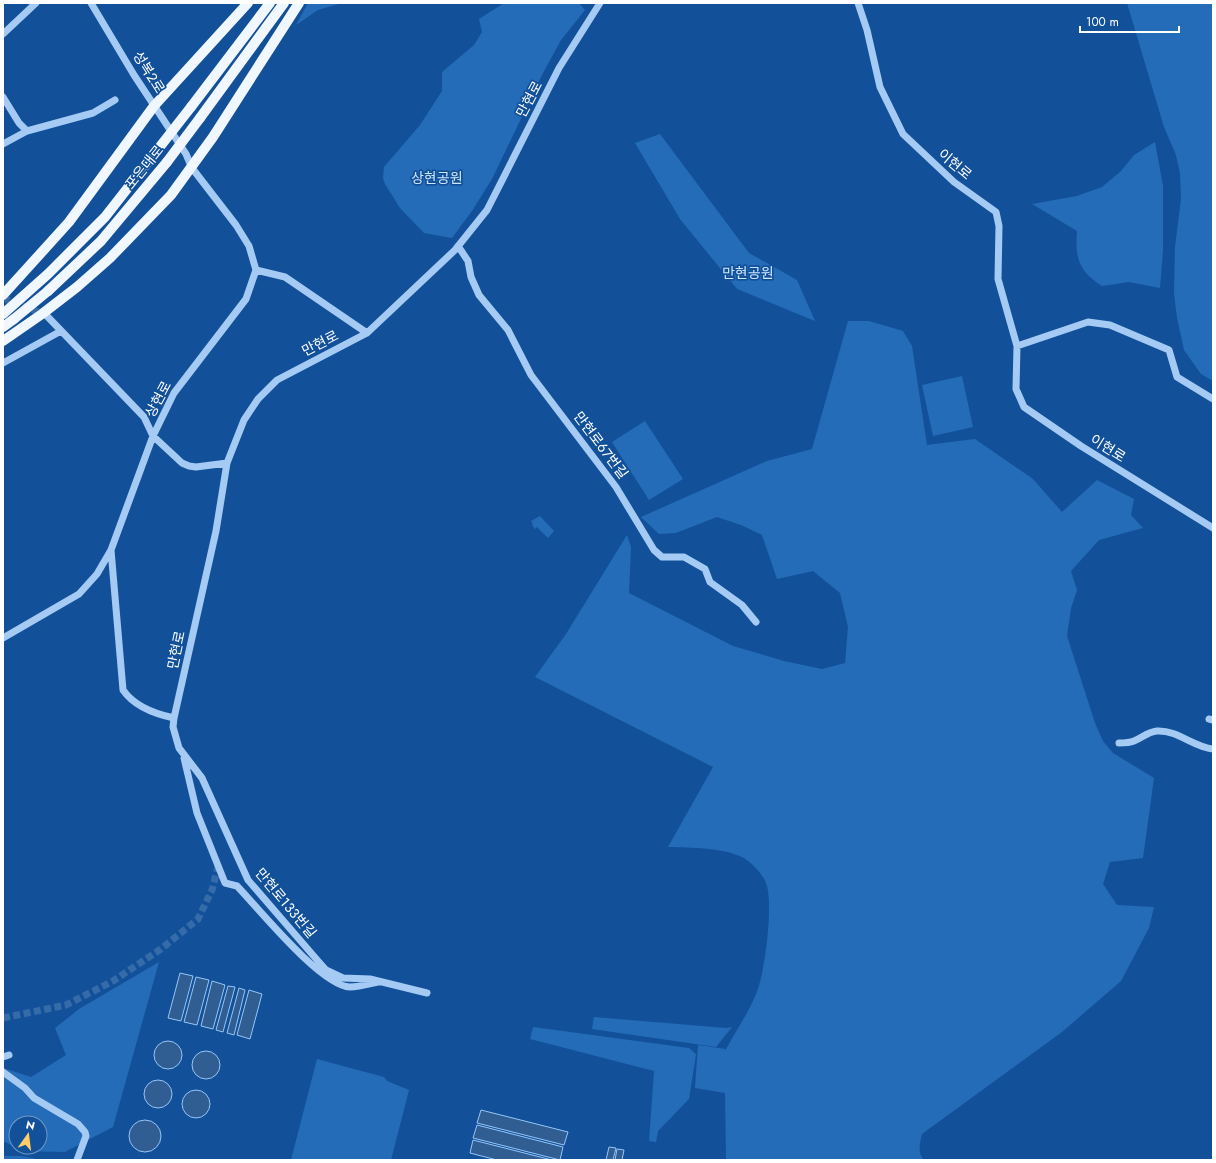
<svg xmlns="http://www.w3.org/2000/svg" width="1216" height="1163" viewBox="0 0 1216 1163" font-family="Jost,'Noto Sans KR',sans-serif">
<rect width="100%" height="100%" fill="#12519a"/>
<!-- green -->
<path fill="#246cb8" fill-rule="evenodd" d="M308,3H342L318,10L296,25Z
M504,3H579L585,10L561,40L542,75L492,179L472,211L452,238L424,233L400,208L385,184L383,178L384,167L420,125L442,91V72L474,45L482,32L479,19Z
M1127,3H1213V381L1201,374L1184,350L1177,318L1174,293L1175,247L1181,199L1180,173L1176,155L1164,127Z
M660,134L749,253L797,280L815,321L737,289L680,219L635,143Z
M1155,142L1163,186V251L1160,288L1129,282L1102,286C1078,271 1075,257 1077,231L1032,204L1077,196L1102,187L1121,171L1134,155Z
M848,321H869L903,331L912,346L927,445L975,439L1033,479L1062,512L1097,480L1134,499L1131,515L1143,528L1099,540L1071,571L1077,590L1071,608L1067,636L1095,723L1103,741L1113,753L1154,778L1143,858L1110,862L1103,884L1117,905L1154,907L1149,928L1121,981L1062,1032L922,1134C920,1143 917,1153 924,1160H726L725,1093L724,1090L725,1093L695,1088L698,1045L725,1049V1051C735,1032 748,1014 756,994C765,973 773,908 767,886C764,875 753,864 744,858C722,847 692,848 668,847L713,767L535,677L566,634L627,535L631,547L629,593L733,646L784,661L822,669L845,663L848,627L840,593L813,571L777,579L762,535L741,525L717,517L676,533L659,534L641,517L767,461L812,449Z
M962,376L973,427L933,436L922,385Z
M645,421L683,479L649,500L612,442Z
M540,516L554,531L548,538L537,527L535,529L532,525L533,524L531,521Z
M159,962L113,1127L65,1152L23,1151L3,1141V1068L31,1077L66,1055L55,1028L79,1009ZM16,1123H40V1147H16Z
M594,1017L726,1028L732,1027L716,1047L592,1029Z
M533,1027L689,1048L696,1054L689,1099L658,1131L656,1142L649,1141L654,1071L530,1039Z
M317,1059L384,1077L387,1081L409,1090L391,1160H291Z
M3,1156H21L41,1160H3Z"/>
<!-- water -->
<path fill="#305e93" stroke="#96c6f7" d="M180,973L193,976L181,1021L168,1018Z
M196,977L209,980L197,1025L184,1022Z
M212,981L225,985L213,1029L201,1026Z
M228,986L235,987L223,1032L216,1030Z
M239,988L245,990L234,1035L227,1033Z
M249,990L262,994L250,1039L237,1035Z
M154 1055a14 14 0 1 1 28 0a14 14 0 1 1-28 0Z
M192 1065a14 14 0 1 1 28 0a14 14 0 1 1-28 0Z
M144 1094a14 14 0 1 1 28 0a14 14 0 1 1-28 0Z
M182 1104a14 14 0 1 1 28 0a14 14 0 1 1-28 0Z
M481,1110L568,1132L564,1145L477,1123Z
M129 1136a16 16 0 1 1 32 0a16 16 0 1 1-32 0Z
M477,1125L563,1147L560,1160L473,1138Z
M473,1140L552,1160H497L470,1153Z
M609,1147L616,1148L613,1160H606Z
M617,1149L624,1150L622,1160H615Z"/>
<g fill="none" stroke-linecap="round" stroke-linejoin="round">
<!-- minor-tunnel -->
<path stroke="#366ba9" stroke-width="7" stroke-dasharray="7 3.5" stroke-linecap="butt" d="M3,298L46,315
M3,1018L66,1005L113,981L161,949L198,919L212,890L218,867"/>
<!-- minor -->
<path stroke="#a5cbf4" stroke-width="7" d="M858,3L867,30L880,87L903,134L954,182L996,212L999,226L998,279L1017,346L1016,389L1024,407L1081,446L1213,528
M3,34L36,3
M3,97L19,123L27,131L3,144
M27,131L93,113L115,100
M458,246L468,261L471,277L479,295L508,330L531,375L616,487L654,550L662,557H684L705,569L710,582L742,605L756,622
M256,270L285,277L367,333
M46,315L144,417L153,436L182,463L189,466L196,467L227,463
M1017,346L1088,322L1110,325L1169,350L1177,377L1213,399
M3,363L61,331
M111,550L123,690C134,706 155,714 174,718
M3,638L79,594L97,574L111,550L153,436L174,393L246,299L256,270L249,246L236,225L192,168L186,154L134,75L91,3
M1209,719L1213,720
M1119,743C1124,743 1129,743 1134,741C1142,738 1147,732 1157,731C1178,730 1193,747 1213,749
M184,758L197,813L225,883L237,886C259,909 321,986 350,987C359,987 369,984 378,982
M427,993L370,979L343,978L326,970L318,961L248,880L202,778L179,748L173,727L174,718L216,531L227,463L244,420L258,399L277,380L367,333L455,250L487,210L559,68L600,3
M3,1057L9,1055
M3,1072L25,1088L34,1098L78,1124L85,1132L86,1136L77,1160"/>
<!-- major -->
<path stroke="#f1f7ff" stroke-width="10" d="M191,107L270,3
M200,118L284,3
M48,291L101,241L167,162
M3,295L69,222L154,106L248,3
M3,327L14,319
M3,341L42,314L77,287L110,258L171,195L213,137L299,3"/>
<!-- major-bridge -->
<path stroke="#f1f7ff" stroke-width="10" d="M167,162L200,118
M3,314L48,274L105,217L191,107
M14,319L48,291"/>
</g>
<g text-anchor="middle" stroke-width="3.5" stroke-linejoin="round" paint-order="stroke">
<!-- street labels -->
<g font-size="14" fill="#fff" stroke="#12519a">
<text transform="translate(149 72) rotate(58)" y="5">성복2로</text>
<text transform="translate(529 99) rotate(-62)" y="5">만현로</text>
<text transform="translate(955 164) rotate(40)" y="5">이현로</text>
<text transform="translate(144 167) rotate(-51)" y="5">포은대로</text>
<text transform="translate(320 343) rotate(-27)" y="5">만현로</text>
<text transform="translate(158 399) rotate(-62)" y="5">상현로</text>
<text transform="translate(601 445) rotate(53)" y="5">만현로67번길</text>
<text transform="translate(1108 448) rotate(32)" y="5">이현로</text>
<text transform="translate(176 650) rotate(-78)" y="5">만현로</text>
<text transform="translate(286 903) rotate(50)" y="5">만현로133번길</text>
</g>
<!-- park labels -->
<g font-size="14" fill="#cde5fe" stroke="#12519a">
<text x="437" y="183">상현공원</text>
<text x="748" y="278">만현공원</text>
</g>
</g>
<!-- border -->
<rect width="1216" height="1163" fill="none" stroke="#ffffff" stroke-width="8"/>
<!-- north arrow -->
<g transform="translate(28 1135) rotate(14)"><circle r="19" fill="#12519a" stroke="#7197c2"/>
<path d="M0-3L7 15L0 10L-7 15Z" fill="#ffce67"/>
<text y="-6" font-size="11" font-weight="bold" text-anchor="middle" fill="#ffffff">N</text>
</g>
<!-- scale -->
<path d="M1080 26v6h99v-6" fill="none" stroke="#ffffff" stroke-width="2"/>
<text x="1086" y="26" font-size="12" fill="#ffffff" stroke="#12519a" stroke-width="3" paint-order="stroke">100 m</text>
</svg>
